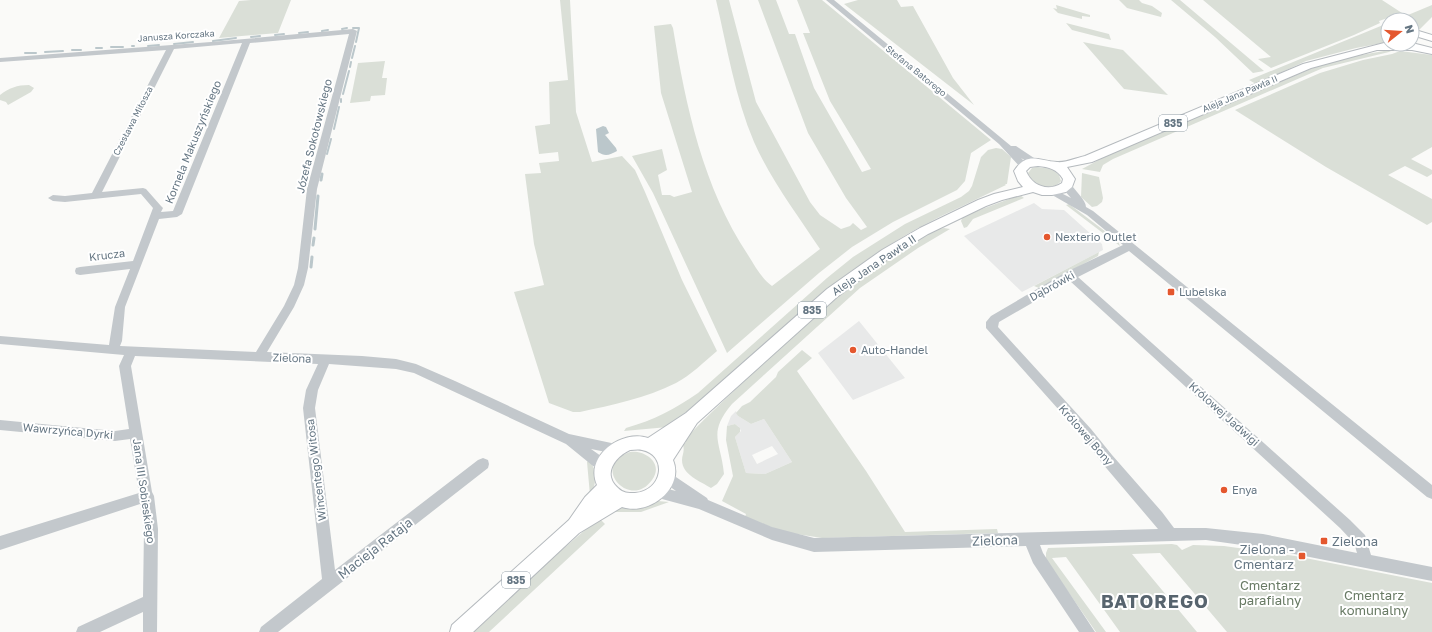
<svg xmlns="http://www.w3.org/2000/svg" width="1432" height="632" viewBox="0 0 1432 632" font-family="'Golos Text',sans-serif">
<rect width="100%" height="100%" fill="#fafaf8"/>
<!-- built -->
<path fill="#e8e9e9" fill-rule="evenodd" d="M1034,203L1042,209L1064,210L1102,244L1103,250L1022,292L964,236Z
M859,321L905,378L853,400L818,353Z
M736,411L738,416L751,424L764,419L792,462L765,474L746,473L735,437L741,431L739,427L735,424L727,426L731,416ZM772,446L778,454L757,464L752,455Z"/>
<!-- green -->
<path fill="#dadfd7" d="M251,0H291L278,33L219,38L239,1Z
M560,0H570L576,112L592,162L622,156L635,170L645,192L682,280L717,351C704,362 691,375 676,383C646,398 612,405 580,412H573L549,403L514,292L544,285L534,244L525,174L541,173L539,163L559,161L558,152L539,154L535,126L550,124L549,82L568,80Z
M716,0H729L756,102L810,202L820,215L841,229L850,226L853,223L861,230L867,227L846,198L808,133L758,0H776L789,34H795L814,88L862,172L871,169L830,101L803,33H810L797,0H822L991,140L971,153L965,181L957,190L893,222L852,247L819,273L727,353L653,193L632,156L662,149L667,170L658,175L662,195H670L674,197L692,192L661,93L654,26L671,24L673,28C686,107 703,187 748,255C755,266 761,278 772,286L820,249C797,214 771,180 754,142C735,97 727,47 716,0Z
M858,0H897L901,7L913,6L953,78L974,105L844,4Z
M1119,0H1139L1142,3L1152,6L1162,13L1161,17L1127,8Z
M1171,0H1180L1264,71L1253,73L1215,37Z
M1203,0H1382L1402,13L1379,21L1380,23L1354,35L1271,68L1258,59L1271,57Z
M1056,5L1090,15V17L1082,16V19L1058,13L1053,8L1057,9Z
M1432,5V17L1420,29L1412,31V20H1396Z
M1066,23L1109,34L1111,40L1072,30Z
M1388,23V42L1356,48L1306,61L1256,84L1249,80Z
M1083,42L1123,50L1168,95L1124,89Z
M1395,49L1389,52L1323,68L1113,159L1103,165L1100,172L1082,169L1108,155L1315,67L1350,57Z
M1400,51L1432,55V147L1411,159L1432,170V174L1427,177L1405,166L1388,175L1432,199V222L1427,225L1326,167L1235,110L1320,73L1363,60L1392,54Z
M385,61L382,78H387L385,95L371,96L370,101L350,103L358,63Z
M29,85L34,88L31,92L8,105L6,102L0,100V95C9,88 17,85 29,85Z
M996,148L1002,149L1011,157L1007,184H1005L1006,185C978,199 948,212 920,227C887,245 856,267 826,290L698,403L668,427L624,431L626,428C654,420 675,409 698,393L827,278L853,257L905,224L961,197L969,191L972,186L981,157L988,150Z
M1036,167L1052,169L1059,175L1061,181C1053,192 1031,186 1028,173L1032,168Z
M1082,173L1099,177L1103,198L1102,202L1097,206L1092,207L1081,197Z
M1020,195L1024,198L973,219L967,227L964,228L961,221L963,216Z
M1069,204L1118,241L1120,246L1066,205Z
M944,228L950,229L918,248L860,288L732,404C707,434 721,441 724,474L717,484L711,488C700,481 682,475 682,460C682,455 685,451 683,445L686,442L684,440C719,404 755,371 792,337C828,305 864,273 906,247C918,240 930,230 944,228Z
M1099,252L1098,256L1039,288L1034,286Z
M802,350L812,358L797,371L866,471L905,532L997,529L998,533L822,538L784,532L745,517L746,514L722,501L733,476L726,440L727,426L735,424L740,428V432L735,437L746,473L765,474L792,462L764,419L751,424L738,416L736,413L742,406L750,402L776,377L778,372Z
M630,452C646,450 664,464 652,480C630,511 589,465 630,452Z
M589,460C598,471 597,483 590,495L587,462Z
M658,501L669,502L641,512H609L619,507Z
M599,518L605,524L489,632H471L542,567Z
M1172,544L1177,545L1182,550L1193,545L1224,546L1295,556L1432,583V632H1227L1160,553L1132,554L1197,632H1120L1066,557L1052,558L1106,632H1096L1046,560V553L1048,548Z"/>
<!-- water -->
<path fill="#bbc7cb" d="M603,126L606,127L609,133L605,135L606,136L616,148L617,151C610,155 605,157 598,152L596,129Z"/>
<g fill="none" stroke-linecap="round" stroke-linejoin="round">
<!-- stream-far1 -->
<path stroke="#bbc7cb" stroke-width="2" d="M353,28H359L356,42
M342,29L347,28
M322,31L328,30
M299,33L308,32
M275,35L284,34
M251,37L260,36
M213,41L236,38
M174,44L193,42
M132,46H134
M148,46L159,45
M111,47H123
M96,48H102
M72,50H81
M45,52L63,51
M25,53H36
M352,58L355,46
M350,67L351,62
M343,94L349,71
M341,99V102
M334,129L339,107
M327,154L331,139"/>
<!-- stream -->
<path stroke="#bbc7cb" stroke-width="3" d="M321,180L322,174
M315,229L318,196
M313,245L314,238
M311,267L312,257"/>
<defs>
<path id="major" d="M1412,29L1432,35V41L1412,35Z
M1388,42V44L1412,43L1432,48V54L1412,50H1377L1311,68L1092,162L1067,167L1075,179L1072,187L1066,192L1052,195H1042L1033,192L1002,200L986,206L928,234L892,256L837,297L697,423L673,460C685,489 648,516 622,507L579,533L473,632H450L452,625L569,520L585,497L597,485C584,456 622,429 648,438L686,413L827,289L882,250L920,228L978,200L994,194L1023,187L1018,181L1014,171C1027,151 1039,161 1057,162C1065,163 1076,158 1085,156L1303,64ZM1038,166C1049,167 1057,169 1063,179L1062,183C1048,192 1032,186 1026,171L1030,167ZM630,450C634,450 638,449 642,450C668,455 663,491 635,493C628,493 623,493 618,488C602,474 615,457 630,450Z"/>
</defs>
<!-- major casing -->
<use href="#major" stroke="#b5babe" stroke-width="2"/>
<!-- minor -->
<path fill="#c3c8cc" fill-rule="evenodd" d="M826,0H834L1011,146H1016L1037,160L1039,162L1037,164H1031L1021,158L1029,166L1024,169L1021,168L999,144Z
M353,29L357,31L317,189L308,268L304,285L294,307L267,352L362,356L396,359L416,364L455,381L569,434L616,444L620,445L622,449L620,453L616,454L591,449L608,461L609,465L608,469L603,471L593,466L566,444L414,373L396,369L329,364L318,390L315,408L335,570L478,460L483,458L488,460L489,464L488,468L278,632H259L261,627L322,579L303,408L306,390L318,364L135,356L131,366L152,492L154,496L158,529L157,632H143V612L100,632H76L78,627L143,597L144,529L140,504L0,550V536L139,493L130,439L115,441L0,430V420L115,431L129,429L119,366L124,355L0,344V336L109,345L115,307L130,269L80,275L76,274L75,271L76,268L80,267L133,261L153,208L141,194L65,202L53,201L48,198L53,195L65,196L92,193L166,50L0,62V58L211,42ZM349,34L307,189L298,268L294,285L284,306L256,352L120,346L122,341L125,307L159,219L177,217L182,214L250,43ZM242,43L173,211L161,212L163,208L161,206L146,189L143,188L102,192L174,49Z
M1068,183L1071,184C1075,191 1086,200 1086,207L1093,211L1432,485V499L1427,497L1129,251L1078,277L1350,520L1365,535L1371,555L1432,567V581L1263,548L1206,540L1040,545L1043,553L1095,632H1079L1033,563L1026,546L814,552L772,540L699,509L651,496L649,492L651,488L656,486L676,491L662,481L661,477L662,473L667,471L707,498L708,500L772,527L814,538L1158,529L1102,463L1083,437L986,328V322L991,316L1066,272L1123,245L1087,215L1047,192L1049,190H1055L1071,198L1064,190L1063,186ZM1070,281L1340,528L1354,543L1357,553L1263,534L1206,528H1174L1162,512L1112,455L1091,429L998,327L999,322Z"/>
<!-- major -->
<use href="#major" fill="#fff" fill-rule="evenodd"/>
</g>
<!-- markers -->
<g fill="#e4572e" stroke="#fff" stroke-width="1.5">
<circle cx="1047" cy="237" r="4"/>
<rect x="1167" y="288" width="8" height="8" rx="2"/>
<circle cx="853" cy="350" r="4"/>
<circle cx="1224" cy="490" r="4"/>
<rect x="1320" y="537" width="8" height="8" rx="2"/>
<rect x="1298" y="552" width="8" height="8" rx="2"/>
</g>
<g text-anchor="middle" stroke-width="4" stroke-linejoin="round" paint-order="stroke">
<!-- far-street labels -->
<g font-size="9" fill="#657683" stroke="#fff">
<text transform="translate(176 36) rotate(-4)" y="3">Janusza Korczaka</text>
<text transform="translate(916 71) rotate(39)" y="3">Stefana Batorego</text>
<text transform="translate(1240 94) rotate(-23)" y="3">Aleja Jana Pawła II</text>
<text transform="translate(133 121) rotate(-63)" y="3">Czesława Miłosza</text>
</g>
<!-- shield labels -->
<g fill="#fff" stroke="#939fa8" stroke-width="1">
<rect x="1159" y="115" width="28" height="16" rx="3"/>
<rect x="798" y="302" width="28" height="16" rx="3"/>
<rect x="502" y="572" width="28" height="16" rx="3"/>
</g>
<g font-size="10" font-weight="bold" fill="#657683">
<text x="1173" y="127">835</text>
<text x="812" y="314">835</text>
<text x="516" y="584">835</text>
</g>
<!-- street labels -->
<g font-size="11" fill="#657683" stroke="#fff">
<text transform="translate(314 136) rotate(-76)" y="4">Józefa Sokołowskiego</text>
<text transform="translate(193 142) rotate(-68)" y="4">Kornela Makuszyńskiego</text>
<text transform="translate(107 255) rotate(-7)" y="4">Krucza</text>
<text transform="translate(874 265) rotate(-34)" y="4">Aleja Jana Pawła II</text>
<text transform="translate(1052 286) rotate(-29)" y="4">Dąbrówki</text>
<text transform="translate(292 358) rotate(2)" y="4">Zielona</text>
<text transform="translate(1224 414) rotate(42)" y="4">Królowej Jadwigi</text>
<text transform="translate(68 431) rotate(5)" y="4">Wawrzyńca Dyrki</text>
<text transform="translate(1086 435) rotate(49)" y="4">Królowej Bony</text>
<text transform="translate(316 470) rotate(-97)" y="4">Wincentego Witosa</text>
<text transform="translate(144 491) rotate(82)" y="4">Jana III Sobieskiego</text>
</g>
<!-- poi labels -->
<g font-size="11" fill="#657683" stroke="#fff" text-anchor="start">
<text x="1055" y="241">Nexterio Outlet</text>
<text x="1179" y="296">Lubelska</text>
<text x="861" y="354">Auto-Handel</text>
<text x="1232" y="494">Enya</text>
</g>
<!-- near-street labels -->
<g font-size="13" fill="#657683" stroke="#fff">
<text transform="translate(995 540) rotate(-2)" y="5">Zielona</text>
<text transform="translate(375 548) rotate(-38)" y="5">Macieja Rataja</text>
</g>
<!-- near-poi labels -->
<g font-size="13" fill="#657683" stroke="#fff" text-anchor="start">
<text x="1332" y="546">Zielona</text>
<text x="1294" y="554" text-anchor="end">Zielona -<tspan x="1294" dy="15">Cmentarz</tspan></text>
</g>
<!-- near-park labels -->
<g font-size="13" fill="#687a64" stroke="#fff">
<text x="1270" y="590">Cmentarz<tspan x="1270" dy="15">parafialny</tspan></text>
<text x="1374" y="600">Cmentarz<tspan x="1374" dy="15">komunalny</tspan></text>
</g>
<!-- near-district labels -->
<g font-size="18" font-weight="bold" letter-spacing="1" fill="#57646e" stroke="#fff">
<text x="1155" y="608">BATOREGO</text>
</g>
</g>
<!-- north arrow -->
<g transform="translate(1400 32) rotate(73)"><circle r="19" fill="#ffffff" stroke="#c1c8cd"/>
<path d="M0-3L7 15L0 10L-7 15Z" fill="#e4572e"/>
<text y="-6" font-size="11" font-weight="bold" text-anchor="middle" fill="#657683">N</text>
</g>
</svg>
